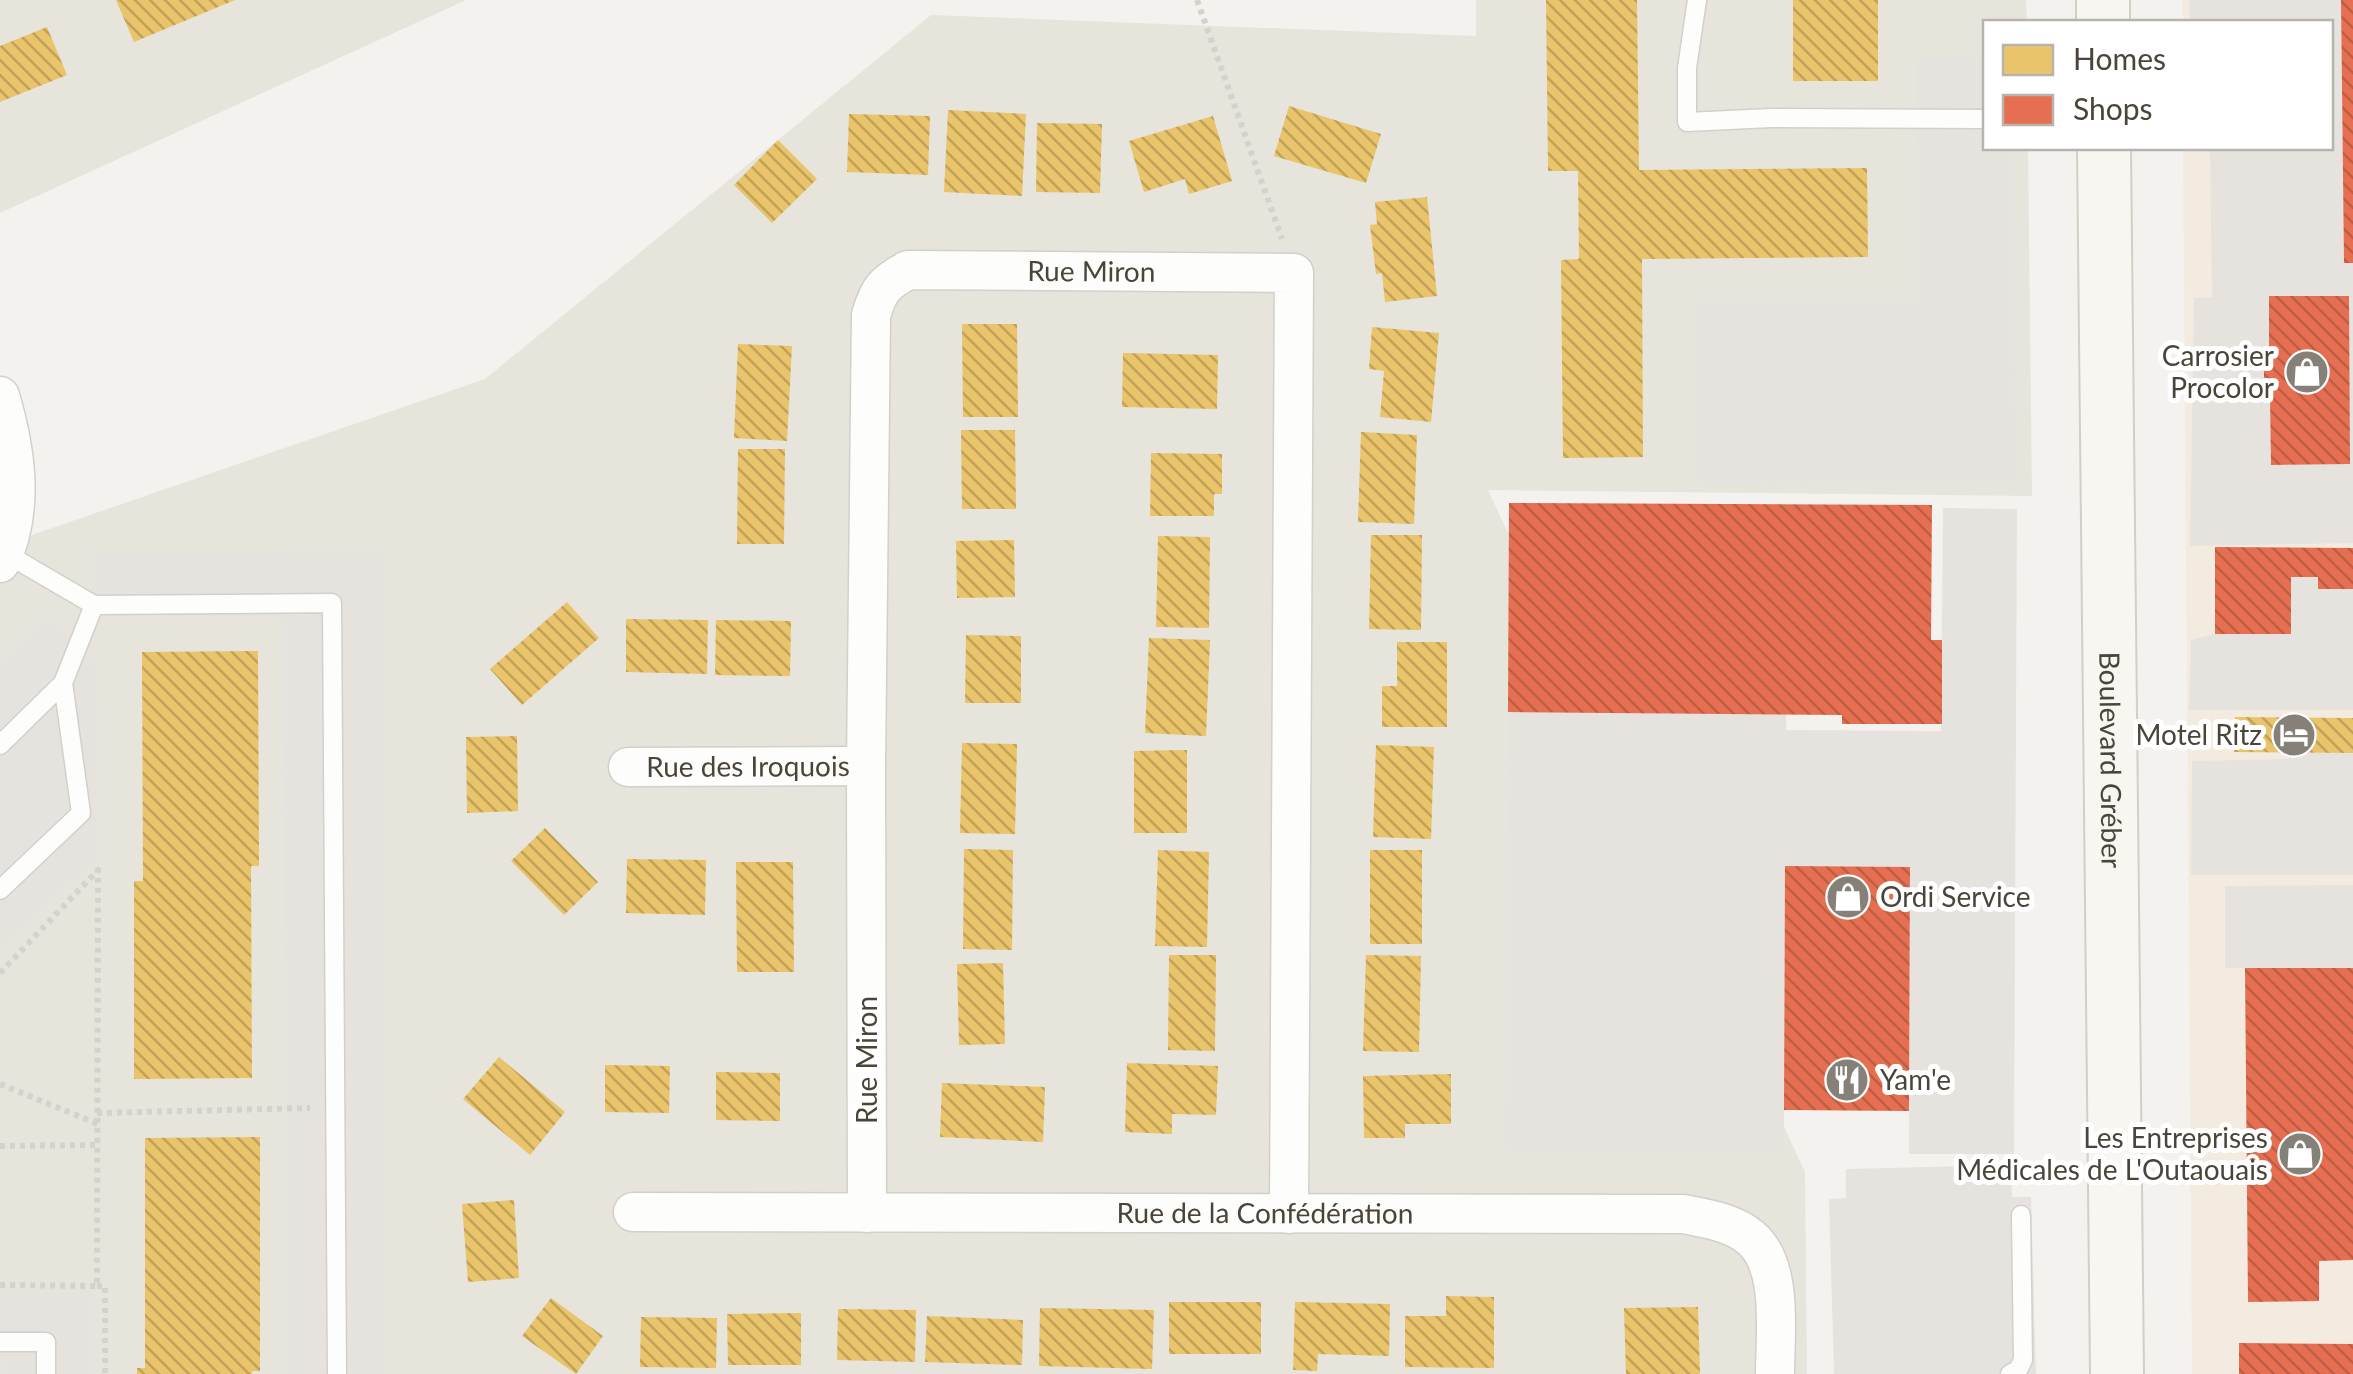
<svg xmlns="http://www.w3.org/2000/svg" width="2353" height="1374" viewBox="0 0 2353 1374" font-family="Lato,sans-serif">
<defs>
<pattern id="homes-back-hatch" width="6" height="6" patternUnits="userSpaceOnUse" patternTransform="scale(2.5)"><rect width="6" height="6" fill="#e9c46a"/><path d="M-1 5l2 2M0 0l6 6M5-1l2 2" fill="none" stroke="#bfa158"/></pattern>
<pattern id="shops-back-hatch" width="6" height="6" patternUnits="userSpaceOnUse" patternTransform="scale(2.5)"><rect width="6" height="6" fill="#e76f51"/><path d="M-1 5l2 2M0 0l6 6M5-1l2 2" fill="none" stroke="#bd5d44"/></pattern>
</defs>
<rect width="100%" height="100%" fill="#f4f2ee"/>
<!-- residential -->
<path fill="#e7e4dc" d="M0,0H466L0,213Z
M1476,0H2026L2027,22H1986V148H2028L2032,496L1488,490L1805,1172L1807,1374H0V546L485,379L931,15L1476,36Z"/>
<!-- commercial -->
<path fill="#f3ebdf" d="M2182,0H2353V1374H2192L2183,148H2330V22H2183Z"/>
<!-- parking -->
<path fill="#e6e3df" fill-rule="evenodd" d="M2189,0H2341L2344,262L2353,263V543L2190,546L2194,298L2212,297L2210,148H2330V22H2190ZM2269,296H2349L2350,464H2271L2270,397L2264,396V348L2269,347Z
M1916,58H1985L1986,148H2013L2014,485L1698,486L1697,302H1917Z
M1943,508L2017,509L2014,1154H1909L1910,867H1785L1784,1152L1506,1151L1508,712L1786,714V730L1941,731Z
M383,549L385,1374H286L283,620L93,621V550Z
M2291,577H2318L2319,589H2353V710H2189L2191,640L2215,634L2290,633Z
M47,615L97,665L99,857L0,948V663Z
M2290,753H2353V875H2191L2192,761L2289,759Z
M2353,885V968H2225V886Z
M2011,1165L2012,1197H2031L2036,1374H1834L1829,1199L1846,1198V1169Z
M0,1287L93,1288V1374H3V1356L0,1355Z"/>
<!-- homes -->
<path fill="url(#homes-back-hatch)" d="M116,0H235L134,42Z
M1546,0H1637L1639,170L1867,168L1868,257L1642,259L1643,457L1563,458L1561,260L1579,259L1578,171H1548Z
M1793,0H1878V81H1793Z
M47,27L67,75L0,102V46Z
M1289,106L1381,134L1366,183L1274,156Z
M948,110L1026,114L1022,196L944,192Z
M849,114L930,116L928,175L847,172Z
M1213,116L1232,181L1189,194L1185,179L1144,192L1129,141Z
M1037,123L1102,124L1100,193L1036,192Z
M778,140L817,179L772,223L734,185Z
M1427,197L1437,296L1385,302L1382,273L1376,274L1370,225L1377,224L1375,202Z
M962,324H1017L1018,417H963Z
M1372,327L1439,333L1431,422L1380,417L1384,371L1369,369Z
M738,344L792,346L787,441L734,438Z
M1123,353L1218,355L1217,409L1122,407Z
M961,430H1015L1016,509H962Z
M1361,432L1417,435L1414,524L1358,522Z
M738,449H785L784,544H737Z
M1151,453L1222,454V494H1214V516H1150Z
M1371,535H1422L1421,630L1369,629Z
M1158,536L1210,537L1209,628L1156,627Z
M1014,540L1015,597L957,598L956,541Z
M567,602L599,638L522,705L490,669Z
M626,619L708,620L707,674L626,672Z
M716,620L791,621L790,676L715,675Z
M966,635L1021,636V703H965Z
M1149,638L1210,640L1206,736L1145,733Z
M1397,642H1447V727H1382V686H1397Z
M258,651L259,866H251L252,1078L134,1079V881H143L142,652Z
M2235,717L2353,718V753L2234,752Z
M517,736L518,811L467,813L466,737Z
M962,743L1017,744L1015,834L960,833Z
M1376,745L1434,747L1431,839L1373,837Z
M1187,750V833H1134V751Z
M545,828L598,882L564,915L511,861Z
M964,849L1013,850L1012,950L963,949Z
M1158,850L1209,852L1207,947L1155,946Z
M1370,850H1422V944H1370Z
M627,859L706,860L705,915L626,913Z
M736,862H793L794,972H737Z
M1169,955H1216L1215,1051L1168,1050Z
M1366,955L1421,956L1419,1052L1363,1051Z
M1003,963L1005,1044L959,1045L957,964Z
M499,1057L565,1112L530,1155L463,1099Z
M1127,1063L1218,1066L1216,1115L1172,1114V1134L1125,1132Z
M605,1065L670,1066L669,1113L605,1112Z
M716,1072L780,1073V1121L716,1120Z
M1451,1074V1124H1405V1138H1364L1363,1076Z
M942,1083L1045,1087L1043,1142L940,1137Z
M260,1137V1371H252V1374H137V1368H145V1138Z
M514,1200L519,1278L468,1282L462,1204Z
M1446,1296L1494,1297V1368L1405,1367V1316H1446Z
M551,1298L603,1336L576,1374L522,1336Z
M1169,1302H1261V1354H1169Z
M1295,1302L1390,1304L1389,1356L1318,1354L1317,1371L1293,1370Z
M1698,1307L1700,1374H1626L1624,1308Z
M1040,1308L1154,1310L1152,1369L1039,1366Z
M838,1309L916,1310L915,1362L837,1360Z
M801,1313V1365H728L727,1314Z
M927,1316L1023,1320L1022,1365L925,1362Z
M641,1317L717,1318L716,1368L640,1367Z"/>
<!-- shops -->
<path fill="url(#shops-back-hatch)" d="M2341,0H2353V263H2344Z
M2269,296H2349L2350,464L2271,465L2270,397H2264V348H2269Z
M1509,503L1932,505L1931,640H1942V724H1842V715L1508,712Z
M2215,547L2353,548V589H2318V577H2291V634H2215Z
M1785,866L1910,867L1909,1111L1784,1110Z
M2245,968H2353V1260L2319,1261V1301L2248,1302Z
M2239,1343L2353,1344V1374H2239Z"/>
<g fill="none" stroke-linecap="round" stroke-linejoin="round">
<defs>
<path id="lane" d="M1697,0L1687,68V122L1771,118L1986,119
M5,553L94,605L332,603L337,1374
M0,745L63,683L94,605
M0,890L81,813L63,683
M0,1342H46V1374
M2010,1374L2018,1370L2023,1360L2021,1215"/>
<g id="street">
<path d="M0,396C16,450 25,510 0,563"/>
<path id="s1" d="M628,767L866,766"/>
<path id="s2" d="M633,1212L1684,1214C1706,1219 1733,1222 1751,1238C1784,1266 1775,1334 1775,1374"/>
<path id="s3" d="M867,1213L866,766L871,315C879,289 884,283 908,270L1294,273L1289,1214"/>
</g>
<g id="secondary">
<path d="M2103,0V22"/>
<path id="s4" d="M2104,148L2117,1374"/>
</g>
</defs>
<!-- lane casing -->
<use href="#lane" stroke="#d2d0cb" stroke-width="21"/>
<!-- street casing -->
<use href="#street" stroke="#d2d0cb" stroke-width="41"/>
<!-- secondary casing -->
<use href="#secondary" stroke="#d3cfc5" stroke-width="56"/>
<!-- path -->
<path stroke="#d3d2cc" stroke-width="6" stroke-dasharray="5 5" stroke-linecap="butt" d="M1197,0L1282,239
M0,973L98,870L97,1286L0,1285
M0,1084L98,1124
M97,1113L310,1108
M0,1146L97,1145
M97,1286H105V1374"/>
<!-- lane -->
<use href="#lane" stroke="#fdfdfc" stroke-width="18"/>
<!-- street -->
<use href="#street" stroke="#fdfdfc" stroke-width="38"/>
<!-- secondary -->
<use href="#secondary" stroke="#f7f6f1" stroke-width="52"/>
</g>
<!-- icons -->
<defs>
<symbol id="shop-disc" viewBox="-11 -11 22 22"><circle r="9.5" fill="#868178" stroke="#fff"/><path d="M-5-2.5h2.3a2.7 3.5 0 0 1 5.4 0H5L5.5 6h-11ZM-1.5-2.5h3a1.5 2.3 0 0 0-3 0Z" fill="#fff"/></symbol>
<symbol id="hotel-disc" viewBox="-11 -11 22 22"><circle r="9.5" fill="#868178" stroke="#fff"/><path d="M-6-4.5h1.5V1H6V5H4.5V3h-9V5H-6ZM-4 0a1.8 1.8 0 1 1 3.6 0ZM.5 0V-2.5h3Q6-2.5 6 0Z" fill="#fff"/></symbol>
<symbol id="restaurant-disc" viewBox="-11 -11 22 22"><circle r="9.5" fill="#868178" stroke="#fff"/><path d="M-5-6h1v4h1v-4h1v4h1v-4h1v5L-1.5 .5V6h-2V.5L-5-1ZM5-6V6H3V1.5H1.5Q1.5-4 5-6Z" fill="#fff"/></symbol>
</defs>
<g fill-rule="evenodd">
<use href="#shop-disc" x="2282" y="347" width="50" height="50"/>
<use href="#hotel-disc" x="2269" y="710" width="50" height="50"/>
<use href="#shop-disc" x="1823" y="872" width="50" height="50"/>
<use href="#restaurant-disc" x="1822" y="1055" width="50" height="50"/>
<use href="#shop-disc" x="2275" y="1129" width="50" height="50"/>
</g>
<g text-anchor="middle" stroke-width="10" stroke-linejoin="round" paint-order="stroke">
<!-- street labels -->
<g font-size="28" fill="#4b4439" stroke="#fff">
<text dy="10" stroke="none"><textPath href="#s3" startOffset="1142">Rue Miron</textPath></text>
<text dy="10" stroke="none"><textPath href="#s4" startOffset="612">Boulevard Gréber</textPath></text>
<text dy="10" stroke="none"><textPath href="#s1" startOffset="120">Rue des Iroquois</textPath></text>
<text transform="translate(867 1060) rotate(-90)" y="10">Rue Miron</text>
<text dy="10" stroke="none"><textPath href="#s2" startOffset="632">Rue de la Confédération</textPath></text>
</g>
<!-- poi labels -->
<g font-size="28" fill="#4b4439" stroke="#fff" text-anchor="end">
<text x="2274" y="366">Carrosier<tspan x="2274" dy="32">Procolor</tspan></text>
<text x="2262" y="745">Motel Ritz</text>
<text x="1880" y="907" text-anchor="start">Ordi Service</text>
<text x="1880" y="1090" text-anchor="start">Yam'e</text>
<text x="2268" y="1148">Les Entreprises<tspan x="2268" dy="32">Médicales de L'Outaouais</tspan></text>
</g>
</g>
<!-- legend -->
<rect x="1983" y="20" width="350" height="130" fill="#ffffff" stroke="#b7b4b0" stroke-width="2.5"/>
<rect x="2003" y="45" width="50" height="30" fill="#e9c46a" stroke="#b7b4b0" stroke-width="2.5"/>
<text x="2073" y="70" font-size="30" fill="#4b4439">Homes</text>
<rect x="2003" y="95" width="50" height="30" fill="#e76f51" stroke="#b7b4b0" stroke-width="2.5"/>
<text x="2073" y="120" font-size="30" fill="#4b4439">Shops</text>
</svg>
